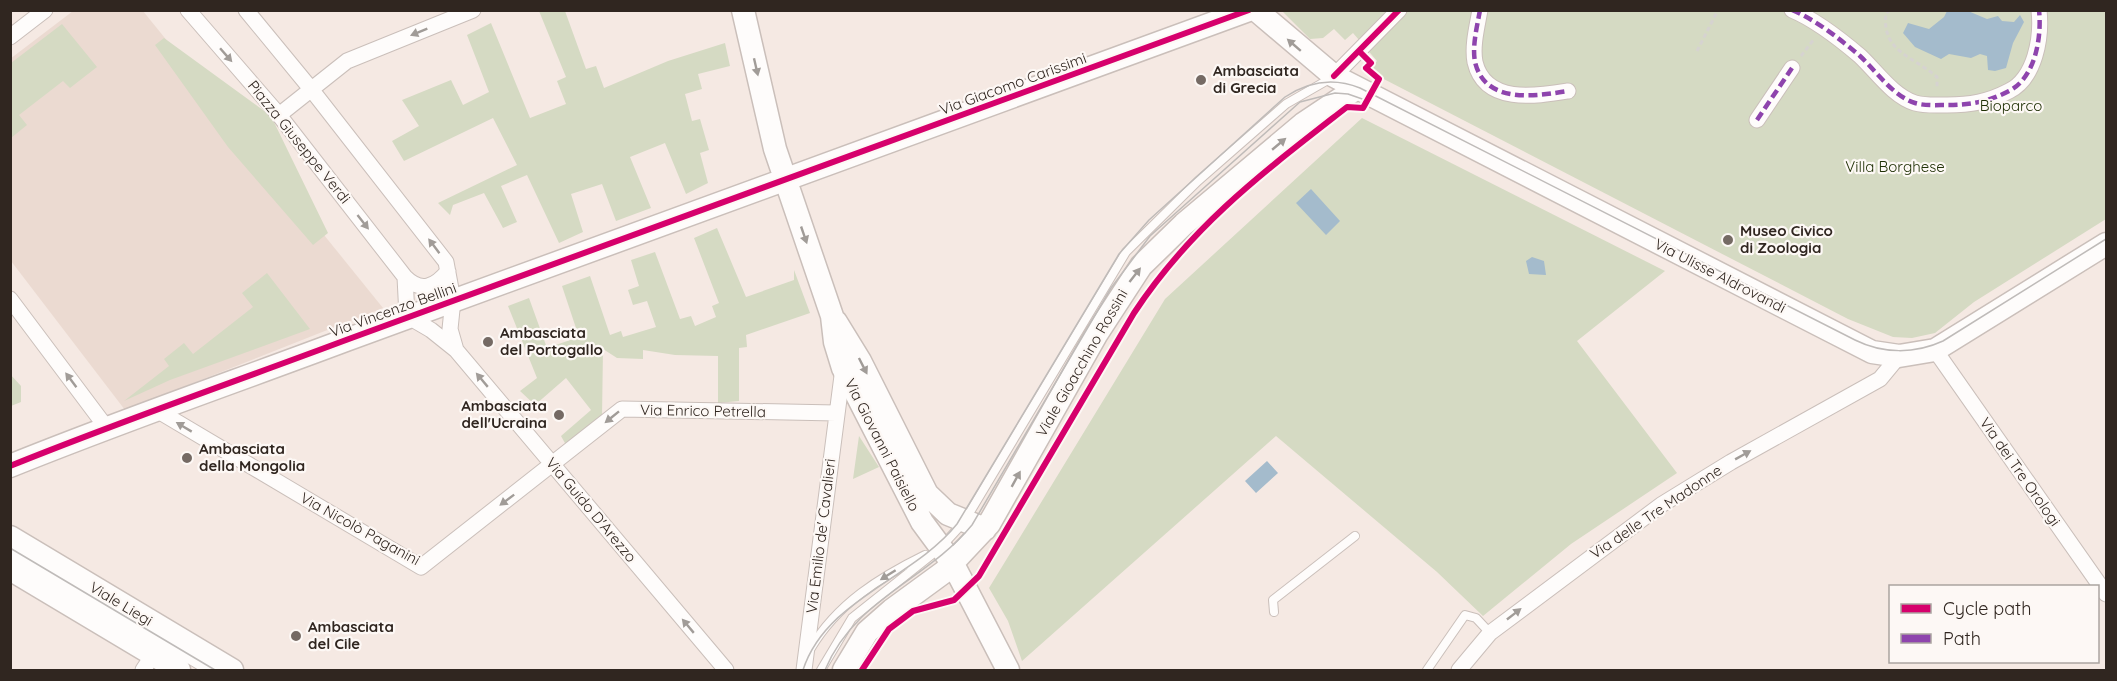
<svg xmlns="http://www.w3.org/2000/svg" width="2117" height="681" viewBox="0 0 2117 681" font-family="Quicksand,sans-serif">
<rect width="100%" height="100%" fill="#f5e9e3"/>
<!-- commercial -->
<path fill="#ebdad1" d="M73,11H143L383,308L125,410L11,261L10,59Z"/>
<!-- green -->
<path fill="#d5dac3" d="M539,11H565L586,69L596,66L604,88L668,61L725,43L730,66L698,74L702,89L685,94L692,121L700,119L709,150L700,153L708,183L686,194L665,143L630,157L651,208L616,221L602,184L571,194L583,232L559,243L527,175L501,186L517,222L503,228L484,193L453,205L450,215L438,203L517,165L493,118L404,161L392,141L419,126L402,100L451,80L463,105L489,92L467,35L491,23L530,118L566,104L557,81L566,77Z
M1282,11H2106V219L1974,302L1935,333L1912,338L1893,337L1848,319L1376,75L1371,68L1377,61L1353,33L1345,40L1334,29L1323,38L1310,39Z
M62,24L97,67L70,88L63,81L19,115L27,125L11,138V63Z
M164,38L271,116L328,233L313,245L228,147L155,45Z
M1362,118L1665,271L1577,341L1677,473L1571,544L1483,616L1437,572L1276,436L1022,661L1008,621L989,588L1165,299Z
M717,228L746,297L794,280V270L810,313L746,335L747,347L739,348V401L718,403V356L675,355L643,350V359L617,358L603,349L602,417L566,445L561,436L591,410L566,378L535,405L520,391L537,378L508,306L529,298L547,348L579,337L562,286L590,276L610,335L621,331L623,337L656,327L647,301L633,305L628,290L639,286L631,260L655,252L680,319L691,316L695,326L716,317L712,306L719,303L694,238Z
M267,273L310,329L170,380L124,401L169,366L164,359L184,343L193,354L253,307L242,293Z
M10,374L21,386V402L11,406Z
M859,436L879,467L853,479Z"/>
<!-- water -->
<path fill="#a4bbcc" d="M1947,11H1968L1987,19L1998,16L2002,21L2014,22L2020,15L2024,22L2013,43L2006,68L1995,71L1988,70L1987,56L1980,54L1971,58L1949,54L1941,59L1915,47L1903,33L1908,23L1929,29L1944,17Z
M1311,189L1340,221L1326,235L1296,203Z
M1532,257L1544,261L1546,275L1529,274L1526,261Z
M1267,461L1278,473L1256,493L1245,481Z"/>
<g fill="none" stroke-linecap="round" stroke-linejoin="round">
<defs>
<path id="lane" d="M10,553L207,670
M1274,612L1273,600L1355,536
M811,648C837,604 880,577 925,555
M821,670L852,618L940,548L964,522L1126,252L1198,181L1286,104L1333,77
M1427,670L1465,615L1476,618L1490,633"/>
<path id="street" d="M188,10L279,115L405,277L407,316L431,330L456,350L726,670
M246,10L311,89L446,262L453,300L450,329L456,350
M1480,10C1477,27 1472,46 1475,62C1485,105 1537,96 1568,91
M1792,10C1816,20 1840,39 1860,56C1877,72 1893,96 1915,103C1925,106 1937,105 1947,105C1970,105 1988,102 2009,91C2035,78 2042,38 2039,10
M10,37L45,10
M1334,76L1399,10
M279,115L347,61L473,10
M1757,120L1792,68
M405,277C421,293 435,287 448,271
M10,299L106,427
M1935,350L2106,594
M155,409L421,567L622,409L836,413
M143,670L153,655
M804,670L843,368
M1459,670L1490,633L1661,505L1731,462L1880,379L1899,356"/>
<path id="secondary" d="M743,10L775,149L832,316L835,342L843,368L922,522L953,564L1008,670
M1256,10L1334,76L1872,352L1899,356L1935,350L2106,244
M836,322L860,361L927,494L948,514L985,529
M10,466C121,421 234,382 346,340C646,228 948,121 1249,10
M10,537L232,670
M10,569L179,670
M844,670L867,632L892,610L944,572L989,524L1096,335L1141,266L1184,224L1303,124L1357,88"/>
</defs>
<!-- lane casing -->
<use href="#lane" stroke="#cabfba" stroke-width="10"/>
<!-- street casing -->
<use href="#street" stroke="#cabfba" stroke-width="17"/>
<!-- secondary casing -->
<use href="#secondary" stroke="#cabfba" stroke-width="25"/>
<!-- path -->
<path stroke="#d6d3d0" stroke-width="3" stroke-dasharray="4.5 3" stroke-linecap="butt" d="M1890,10L1886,13C1881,52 1913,56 1937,77V89
M1697,51L1718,10
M1801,56L1814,39"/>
<!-- lane -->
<use href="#lane" stroke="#fefcfb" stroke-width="8"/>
<!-- street -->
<use href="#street" stroke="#fefcfb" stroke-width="15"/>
<!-- secondary -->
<use href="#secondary" stroke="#fefcfb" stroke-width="22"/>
<!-- tram -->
<path stroke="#bfbbb9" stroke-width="1.5" d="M10,548L215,670
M803,670C826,599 913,579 957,524L1119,254L1149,220L1285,97C1309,81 1333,77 1360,88L1855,340C1883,354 1915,354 1943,341L2106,239
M825,670C855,598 926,581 972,525L1111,288L1150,236L1300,102L1335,93L1348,94L1368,101"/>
<!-- quiet -->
<path stroke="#8e44ad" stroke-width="4.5" stroke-dasharray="9 4.5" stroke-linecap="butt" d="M1480,10C1477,27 1472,46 1475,62C1485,105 1537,96 1568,91
M1792,10C1816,20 1840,39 1860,56C1877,72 1893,96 1915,103C1925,106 1937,105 1947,105C1970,105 1988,102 2009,91C2035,78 2042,38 2039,10
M1757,120L1792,68"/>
<defs>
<path id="cycleway" d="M1334,76L1399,10
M10,466C121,421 234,382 346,340C646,228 948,121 1249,10
M862,670L889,629L913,611L954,600L979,576L1134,313C1192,225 1265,171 1347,107L1363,108L1379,79L1366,68L1371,63L1360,52"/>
</defs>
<!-- cycleway casing -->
<use href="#cycleway" stroke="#fdf8f5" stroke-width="10"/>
<!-- cycleway -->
<use href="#cycleway" stroke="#d6006c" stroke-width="6"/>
</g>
<!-- one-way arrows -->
<defs><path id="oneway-solid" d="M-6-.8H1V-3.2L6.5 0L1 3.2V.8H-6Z" transform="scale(1.5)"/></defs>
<g fill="#a19c98">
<use href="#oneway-solid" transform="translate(419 32) rotate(158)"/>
<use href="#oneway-solid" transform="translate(1294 45) rotate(-139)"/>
<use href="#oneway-solid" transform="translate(226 55) rotate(49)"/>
<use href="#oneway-solid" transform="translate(756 67) rotate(77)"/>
<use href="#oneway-solid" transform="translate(1279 144) rotate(-40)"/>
<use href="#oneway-solid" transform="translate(363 222) rotate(52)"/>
<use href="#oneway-solid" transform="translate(804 235) rotate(71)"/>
<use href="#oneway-solid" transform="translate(434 246) rotate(-127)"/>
<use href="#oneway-solid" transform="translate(1135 275) rotate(-52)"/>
<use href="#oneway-solid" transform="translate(863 366) rotate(63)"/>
<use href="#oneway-solid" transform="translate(71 380) rotate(-127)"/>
<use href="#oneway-solid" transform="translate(482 380) rotate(-130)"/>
<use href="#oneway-solid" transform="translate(612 417) rotate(141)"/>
<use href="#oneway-solid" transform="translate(184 427) rotate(-149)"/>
<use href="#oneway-solid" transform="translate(1743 455) rotate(-29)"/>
<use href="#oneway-solid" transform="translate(1016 479) rotate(-61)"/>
<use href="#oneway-solid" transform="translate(507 500) rotate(143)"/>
<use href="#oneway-solid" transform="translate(888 575) rotate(148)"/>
<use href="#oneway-solid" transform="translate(1514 614) rotate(-38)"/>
<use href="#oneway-solid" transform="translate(688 626) rotate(-130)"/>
</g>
<!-- markers -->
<g fill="#756a64" stroke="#fdf8f5" stroke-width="2">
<circle cx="1201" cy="80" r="6"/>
<circle cx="1728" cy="240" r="6"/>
<circle cx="488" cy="342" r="6"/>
<circle cx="559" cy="415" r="6"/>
<circle cx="187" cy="458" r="6"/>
<circle cx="296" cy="636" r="6"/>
</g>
<g text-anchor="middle" stroke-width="4.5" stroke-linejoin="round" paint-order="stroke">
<!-- poi labels -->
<g font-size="15" font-weight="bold" fill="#302620" stroke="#fdf8f5" text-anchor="start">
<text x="1213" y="76">Ambasciata<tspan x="1213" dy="17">di Grecia</tspan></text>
<text x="1740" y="236">Museo Civico<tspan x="1740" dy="17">di Zoologia</tspan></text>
<text x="500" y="338">Ambasciata<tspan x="500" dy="17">del Portogallo</tspan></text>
<text x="547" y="411" text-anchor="end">Ambasciata<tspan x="547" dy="17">dell'Ucraina</tspan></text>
<text x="199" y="454">Ambasciata<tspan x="199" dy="17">della Mongolia</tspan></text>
<text x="308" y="632">Ambasciata<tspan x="308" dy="17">del Cile</tspan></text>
</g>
<!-- street labels -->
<g font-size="15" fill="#302620" stroke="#fdf8f5">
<text transform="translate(1013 84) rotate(-20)" y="5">Via Giacomo Carissimi</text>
<text transform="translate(299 142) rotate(51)" y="5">Piazza Giuseppe Verdi</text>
<text transform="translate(1720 276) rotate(27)" y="5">Via Ulisse Aldrovandi</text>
<text transform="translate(393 310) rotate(-20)" y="5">Via Vincenzo Bellini</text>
<text transform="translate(1082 363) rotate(-60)" y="5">Viale Gioacchino Rossini</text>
<text transform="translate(703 411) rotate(1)" y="5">Via Enrico Petrella</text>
<text transform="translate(882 445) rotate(63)" y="5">Via Giovanni Paisiello</text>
<text transform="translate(2020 472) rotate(55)" y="5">Via dei Tre Orologi</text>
<text transform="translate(591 510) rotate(50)" y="5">Via Guido D'Arezzo</text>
<text transform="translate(1656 512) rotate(-34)" y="5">Via delle Tre Madonne</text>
<text transform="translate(360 529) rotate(29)" y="5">Via Nicolò Paganini</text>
<text transform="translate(821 536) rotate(-83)" y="5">Via Emilio de' Cavalieri</text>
<text transform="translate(121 604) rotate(31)" y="5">Viale Liegi</text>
</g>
<!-- park labels -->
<g font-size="15" fill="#203106" stroke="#fdf8f5">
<text x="2011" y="111">Bioparco</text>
<text x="1895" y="172">Villa Borghese</text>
</g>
</g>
<!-- border -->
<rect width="2117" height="681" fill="none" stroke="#302620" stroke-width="24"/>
<!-- legend -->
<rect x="1889" y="585" width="210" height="78" fill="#fdf8f5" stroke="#aba4a0" stroke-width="1.5"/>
<rect x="1901" y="604" width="30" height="9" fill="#d6006c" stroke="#aba4a0" stroke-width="1.5"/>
<text x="1943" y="615" font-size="18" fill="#302620">Cycle path</text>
<rect x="1901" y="634" width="30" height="9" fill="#8e44ad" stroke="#aba4a0" stroke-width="1.5"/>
<text x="1943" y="645" font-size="18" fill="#302620">Path</text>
</svg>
